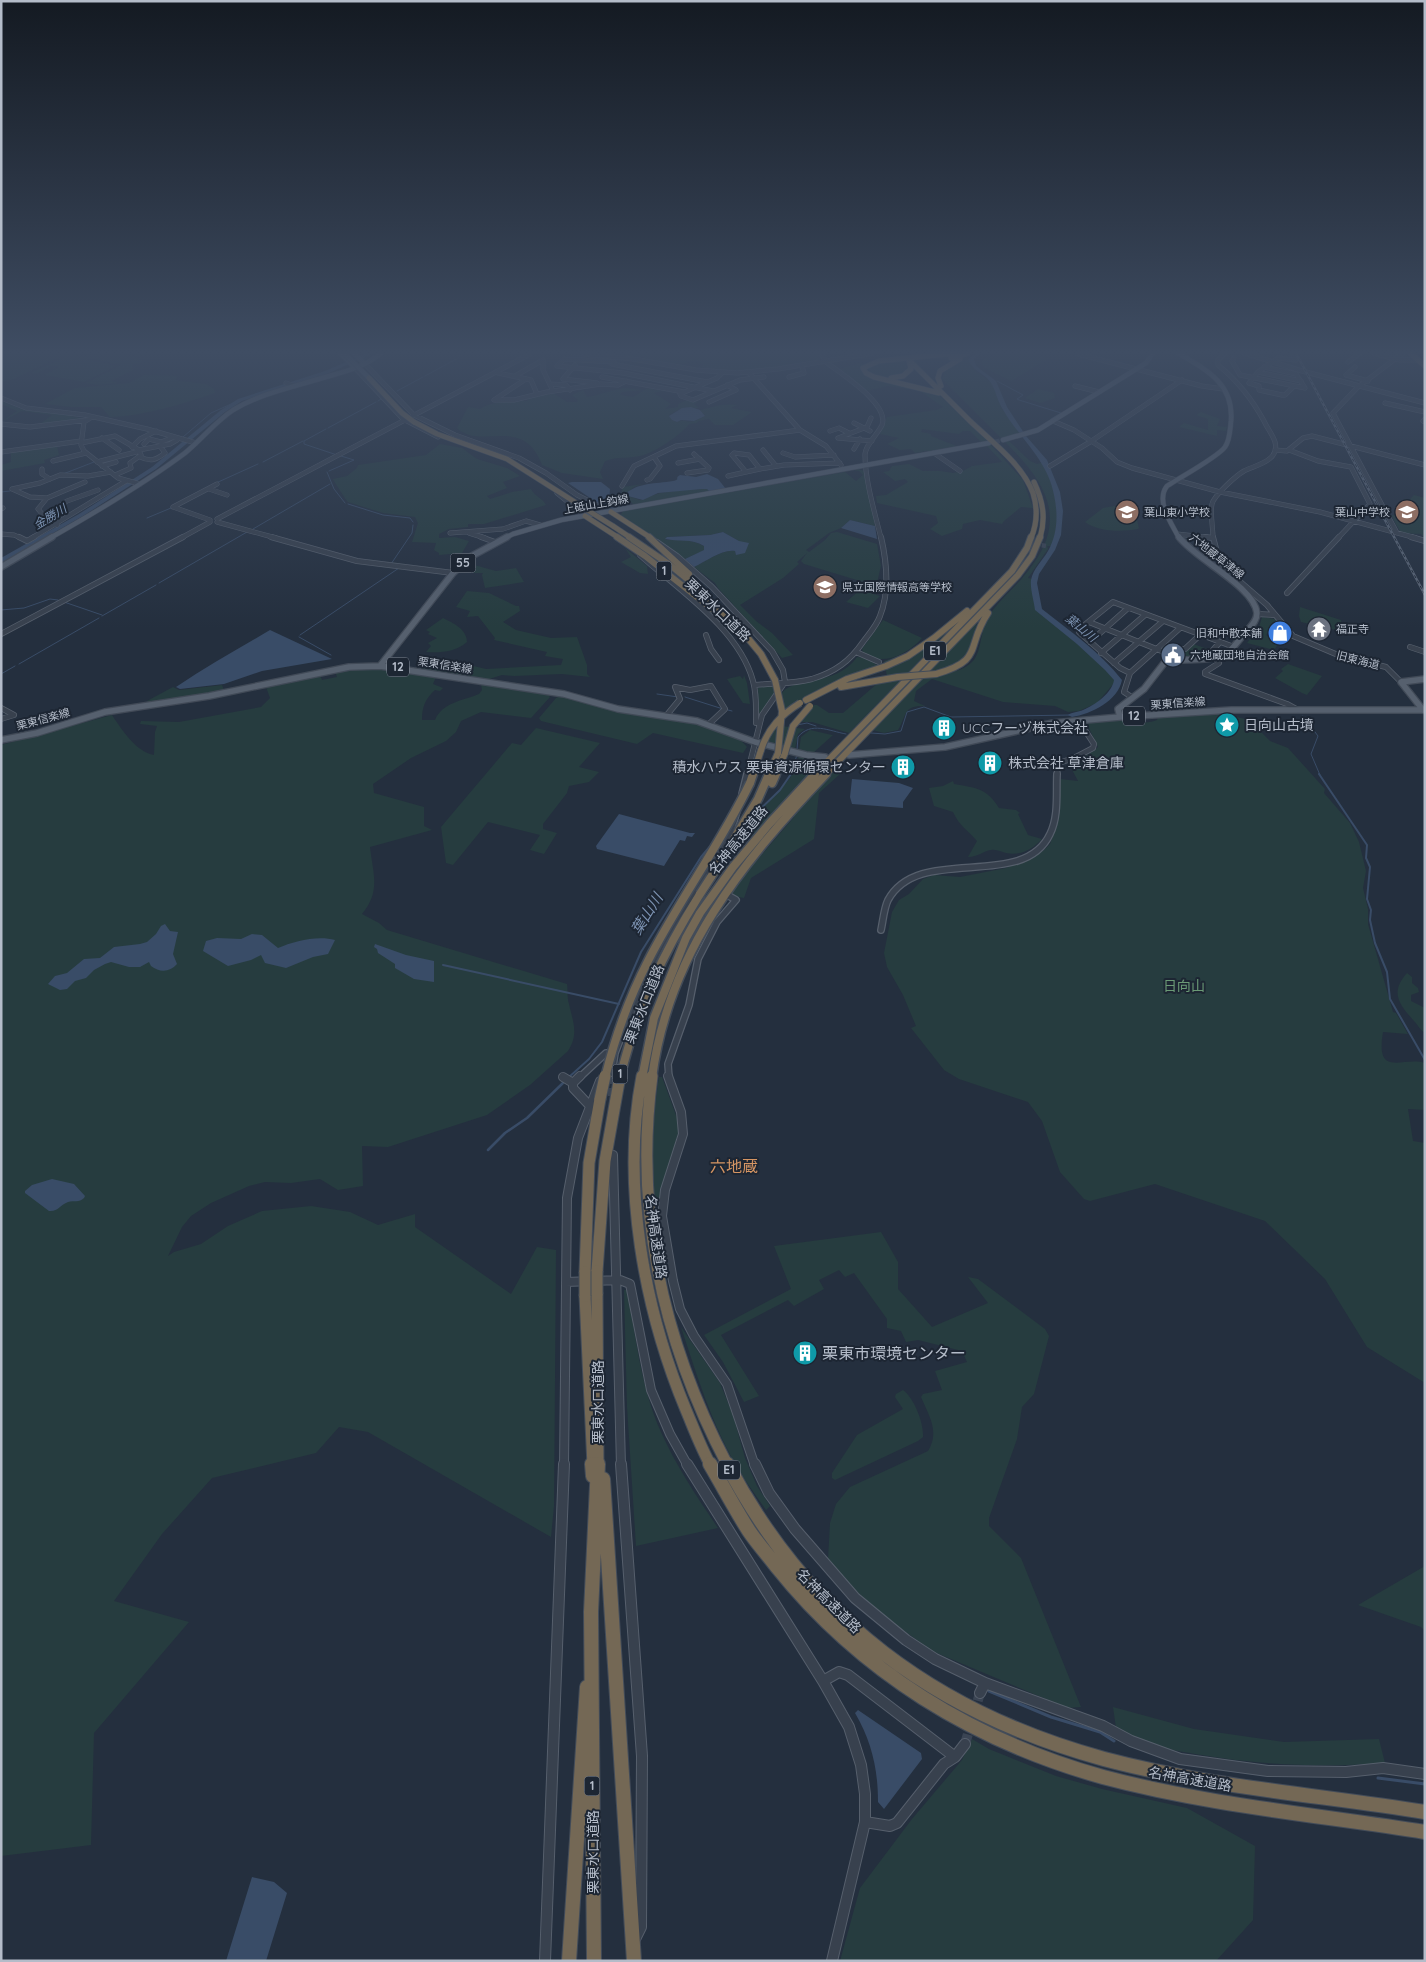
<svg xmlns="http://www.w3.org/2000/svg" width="1426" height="1962" viewBox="0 0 1426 1962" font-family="Quicksand,'Noto Sans JP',sans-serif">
<rect width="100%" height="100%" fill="#242f3e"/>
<!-- green -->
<path fill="#263c3f" d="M1,353H90L55,359L14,379L1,382Z
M113,353L85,359L116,366L84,382L45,375L59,367L51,366L36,374L31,373L65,357Z
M117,353L133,356L138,353H147L137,357L144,362L132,365L133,370L111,381L118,383L98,385L86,383L121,365L89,358Z
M594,353H818L820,360C782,367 746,373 706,370L707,368L702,367L703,364C695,358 687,361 680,366L643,359L644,357L635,356L633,357Z
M999,353C1013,353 1035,349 1046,360L1011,381L985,368L981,364L983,359Z
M968,357L970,358L972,366L977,372L993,384L1001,407L1020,434L1002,439L942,379L945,370Z
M899,361H903L907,367L904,374C891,378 878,380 868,370L869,368L877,363Z
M860,363L864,365L861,370L867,377L938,394L988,441L982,443L970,431H963L959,434L922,429L921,432L931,434V436L959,447L931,453L926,451L915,453L911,449L900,450L887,444L899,438L880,434L887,417L936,410L943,407L920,391L888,386L867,391L839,369Z
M144,375L177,376L176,380L180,381L206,384L214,389L215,393C182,404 145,416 110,417L101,407H71L45,404L75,388L129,383Z
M626,388L643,390L622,392L620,395L633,397L648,388L662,391L654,393L671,404L665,409L678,407V404L687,400L698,402L694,404L699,408H682L669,415L672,420L677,422C684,419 688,423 694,421C698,420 701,417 705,416L700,410C713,407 723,403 737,405L731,408L752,412L733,425H715L709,419L698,421L697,423L689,424C681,435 654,453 640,456C628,459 619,456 605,461L600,472L603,479L562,473L542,465C523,414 481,451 457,428L468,407L480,409C488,402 516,400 527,401L529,398L553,393L567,402H577L578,400L572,395L583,390L587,397C601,395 613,389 626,388Z
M1038,389L1054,393L1055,398L1040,403L1025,398Z
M1,401L24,410L71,415L78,420L72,415L81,419V420L40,424L52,415L22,411L1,422L17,411L1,404Z
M1201,412L1220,419L1217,426L1227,427L1226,431L1217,430V436L1179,427L1184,423L1208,430V419L1196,415Z
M1008,440L1030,461L1037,464L1044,462C1055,493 1063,513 1052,546H1047L1048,549L1028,578L1033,579L1032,587L1038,611L1101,663L1114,677L1115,682L1097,703L1079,711L1068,712L1055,706L1003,702L932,679L916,691L914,701L925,706C903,705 907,715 898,730L884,733L872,730C880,722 919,679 925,677C941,671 957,676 972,662C982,653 980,630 988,617C999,600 1016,587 1028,571C1070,519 1046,482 1004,441Z
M440,444L462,448L477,459L507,468L520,476L503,482L507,488L487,496L490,499L512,492L531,489C535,497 543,498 546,505L484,524H468V527L449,529L439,534V538L455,537L469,541L462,553L439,555V553L434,550L436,543L412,542L418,523L415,517L383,513L348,502C346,500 335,483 333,479L347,476L357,468L358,465L426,455Z
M990,444L1023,480L1033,508L1021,507L1004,521L1002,524L980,520L963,524L962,529L942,536L930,529L938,523L936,516L877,503L876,496L886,495L908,482L905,479L895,481L883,472L889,471L892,466L909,464L923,471H940L953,473L963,471L972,466L1002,462L987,446Z
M57,446L59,455L44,460L45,463L1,471V465L11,462V453Z
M858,469L865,471L875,526L850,520L841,528L829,533L806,550L809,552L825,540L831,533L837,532L877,544L881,566L877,583L860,581L804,564L801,561L807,553L797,562L799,564L783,578L740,605L756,621L772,633L793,655L782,658L718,588L715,583L694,567C707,561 722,549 735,551L736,554L739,541L723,532L710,535L667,537L666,540C679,540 692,539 704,546L705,550L685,559L620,516L623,511L845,472L856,481L863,475L859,471L853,470Z
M643,484L634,487L625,495L640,500L646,499C654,491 689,490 702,489H707L710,492L635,506L631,502L619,501L623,487Z
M1414,495L1425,498V539L1421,534L1401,533L1391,515L1411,516L1407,508H1398L1404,499L1409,500Z
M1114,506L1126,507L1135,512L1139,528L1138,529C1122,532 1098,532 1085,522L1103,508Z
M625,548L647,566L648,574L640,573L621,562L631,557Z
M467,563L496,571L516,568L524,582L485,588L482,575L483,573H475L462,568Z
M860,590L880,596L868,608L846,602Z
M467,591L489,593L516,606H519L520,611L503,622L516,630L551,638L577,637L587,665V674L590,677L562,674L514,676L502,675L486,680L420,669L426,662L458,671L465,664L486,669L561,665L563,659L545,656L547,652L494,640L495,638L478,616L467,617L470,611L456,607Z
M1300,607L1341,620L1342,630L1340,631L1301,622L1299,616Z
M1262,617L1275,619L1282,627L1274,626L1266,635L1280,642L1274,650L1247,643L1259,628Z
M443,618C453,623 467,629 467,642C456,652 440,653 426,652L431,646L428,643L437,638L428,634L430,632L426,630Z
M883,620L922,638C912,650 895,660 879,659C874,659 868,655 863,653L862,649Z
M960,620L935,644L908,673L887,676L884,661L908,653L919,652Z
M975,624H977C965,662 968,663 928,673Z
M1193,644L1214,651L1215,654L1168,658L1163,653L1183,650Z
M857,657L867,658L878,666L805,699L785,711L782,693C794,676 836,687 857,657Z
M1288,664L1322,676L1307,695L1302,693L1275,678L1283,671L1281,669Z
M367,668L436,677L433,684L443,688L440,691L435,690C425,699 422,707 422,720H435C443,702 462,701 479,694L482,690L481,684L548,695L550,697L531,718L481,712L461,721L456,732L446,741L411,758L373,784L374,793L424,807V826L432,830L370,847C373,874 381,891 362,914L379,923L387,930L567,984C568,991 567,998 569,1004C573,1022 579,1034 568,1051L530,1085L487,1115L388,1147L362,1146L363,1186L338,1190L320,1179L291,1183L265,1182L249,1186L211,1203L191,1216L182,1227L168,1256L174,1252L201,1244L228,1226L262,1211L311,1206L350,1212L378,1225L415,1214V1227L511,1294L537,1247L556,1250L554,1506L551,1537L368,1432L339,1427L316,1453L212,1478L162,1534L114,1601L189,1622L94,1733L91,1845L1,1856V745L112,715C122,730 136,752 154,755L155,732L157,726L140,724L141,721L179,722L261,707L270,698L266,687L320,675L322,680L337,677L335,671Z
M744,675L747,683L750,704L743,703L727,679L740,676L743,679Z
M903,678L849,733L812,722H798L814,705H817L829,713H843L878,683Z
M222,685L224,690L148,703L147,701L173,687L179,690Z
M773,685L775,693L759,714L758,688Z
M560,696C582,700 602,709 623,713C650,718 733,724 747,747L743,753L653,733L637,744L541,721L539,718L556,698Z
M1222,712L1220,717L1229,715L1249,720L1270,741L1288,748L1325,789L1324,793L1350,823L1359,842L1366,871L1363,888L1368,909V924L1393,1012L1396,1013L1408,1034L1383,1032C1375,1079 1403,1056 1425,1063V1110L1408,1109L1413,1141L1425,1143V1383L1367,1347L1325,1279L1265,1221L1155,1184L1090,1201L1084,1199L1060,1172L1042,1121L1028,1102L959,1079L944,1070L911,1028L916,1026L903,995L887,967L884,953L892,912L899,900L909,894L923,879L934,875L960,877L1006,868L1043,851L1050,844L1056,828L1060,779L1078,781L1069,764L1089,754L1098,747L1086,722L1132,718C1139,724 1149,723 1157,720L1158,717Z
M774,725L805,729L798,734L795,749L768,742L766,739Z
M536,728L600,743L579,767L599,772L589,782L569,786L567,793L543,824V829L557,833L544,854L530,850L540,835L488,822L453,865L446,863L441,827L512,743L521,745Z
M810,730L832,735H833L813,753L799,750L801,737Z
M799,755L825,758L751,837L745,835C750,827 755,817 762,809C776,792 796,779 799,755Z
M838,767L840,774L819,793L814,839L751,878L744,898L729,895L752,863L758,859L794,817L793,815Z
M953,781L954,784C976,788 987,788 999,808L1016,810L1020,813L1018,814L1028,835L1042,839C1033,849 1021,856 1006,853C1001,852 997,849 991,850C983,851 978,857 968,857L977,841C967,829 960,827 953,812L934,806L929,788L943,786Z
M1407,973L1412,977V983L1418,988L1419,992L1411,995V1001L1425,1008V1033C1420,1030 1418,1025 1414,1021C1400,1005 1389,993 1407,973Z
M659,1077H662L677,1118L679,1130L658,1204H655C652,1162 652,1118 659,1077Z
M881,1232L898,1262V1289L932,1327L988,1303L968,1277L978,1279L1045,1329L1049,1336L1034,1394L1022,1407L1017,1439L989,1518V1526L1021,1558L1081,1707L1067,1708L932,1651L881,1614L854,1589L828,1559L830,1523L836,1504L850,1487L928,1451C940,1432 929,1416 921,1397L923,1394L942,1390L935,1371L967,1362L962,1351L918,1340L906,1342L901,1331L887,1328V1319L854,1273L845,1277L839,1270L819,1280L824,1289L794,1306L788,1300L721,1335L759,1396L744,1402L723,1362L704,1335L791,1289L774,1246Z
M624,1290H627C636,1337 641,1388 661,1432C676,1466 697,1497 718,1528L636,1546L627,1407Z
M681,1327L720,1383L733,1415L745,1458L757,1486L770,1506L766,1510C757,1497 748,1485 740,1472C713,1428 697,1376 681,1327Z
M903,1390C914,1398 924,1423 923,1437L918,1441L835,1480L832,1478V1473L857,1435L903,1409L895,1397L896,1394Z
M1425,1566V1631L1421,1627L1358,1605Z
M1113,1707L1194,1729L1284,1742L1379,1739L1385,1763C1322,1768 1258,1765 1195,1754C1178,1751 1160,1748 1144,1742C1134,1738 1125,1732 1116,1728Z
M972,1739L989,1749L1056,1776L1102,1789L1187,1808L1255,1846L1253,1920L1216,1961H840L860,1888L912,1819L962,1760Z"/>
<!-- water -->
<path fill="#394c67" d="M691,407L700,410L705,416L694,421L681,420L677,422L672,420L669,416L682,408Z
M707,474L718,479L726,489L710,492L707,489H702L658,493L643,500L624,495C638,482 655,484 673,481C681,479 674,478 680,475L696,477Z
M572,482H601L610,489L609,501L617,504L610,509L605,508L568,483Z
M850,520L875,526L877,539L841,528Z
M723,532L739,541L749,543L745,553L736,555L735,551C722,549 707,561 694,567L685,559L704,550V546C691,538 678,542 665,539L667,537L710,535Z
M270,630L332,659L262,671L224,684L180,689L176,687C207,666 238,649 270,630Z
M852,779L899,783L913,788L903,802V808L852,804L850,797Z
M619,814L690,833H695L692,837L687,836L685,841L680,840L664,866L597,849L596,846Z
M165,924L170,931L178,932L173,954L177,964C170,972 160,973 151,966L149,962L140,967H129L111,962L105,964L94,970L86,978L75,981L67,989L60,990L48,984L55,976L67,973L84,959L100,958L114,947L140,944L147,942L156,934L161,926Z
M252,934L262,935L278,948C294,941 318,935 335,940L328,954L313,957L286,968L265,963L261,955L251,960L228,966L203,951L206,941L217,938L241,939Z
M375,944L406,955L434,961V982L414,979L395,968V964L378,953L377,949L374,947Z
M52,1179L74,1184L85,1196L84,1198C79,1203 74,1200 68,1202C60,1205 58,1212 49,1211L25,1193V1191L32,1185Z
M858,1710L921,1753L922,1759L884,1809L878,1802C878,1770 872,1742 855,1713Z
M252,1877L274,1882L287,1893L266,1961H226Z"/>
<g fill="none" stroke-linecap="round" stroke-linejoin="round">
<!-- stream-far3 -->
<path stroke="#394c67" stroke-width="1" d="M425,376L458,358L460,356L458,353
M990,380L993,381
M997,381L1023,395L1017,399L1019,400L1061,413L1051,419
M397,391L423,377
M378,401L381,399
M328,428L376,402
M326,429L304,441V444L337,455
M183,437L211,413L240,400
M263,462L303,441
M329,471L354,460L341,456
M327,472L334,489L345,503
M63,474L94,462
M216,483L258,464
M1,492L10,491
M348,504L383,515L410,518L413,522
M147,518L171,508
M253,529L330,484
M391,564L412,533L413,525
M159,583L247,532
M64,602L102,615
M1,610L24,608L50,599L58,600
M102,616L156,585
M300,635L399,568
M299,637L331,655
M19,664L99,618
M1,674L15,666
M657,694L678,697
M685,697L723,709
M728,710L732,711
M1303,716L1318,736L1311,754L1320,775
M797,725L807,723L816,726
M871,733L885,734L901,731L907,712L924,707L951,717L1072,715
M797,750L798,737C811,721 829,731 846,734
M790,775L797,755"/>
<!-- stream-far2 -->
<path stroke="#394c67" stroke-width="2" d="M1319,774L1367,845L1366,858L1370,867L1367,899L1371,910L1370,920L1375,943L1387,972L1390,999L1425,1060
M751,818L780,790L791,774
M443,965L619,1004
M568,1078L589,1059L602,1042L641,952L701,857L712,844"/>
<!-- stream-far1 -->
<path stroke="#394c67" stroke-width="2.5" d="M568,1078L570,1076
M488,1150L505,1133L527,1118L564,1082"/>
<!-- stream -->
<path stroke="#394c67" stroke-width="3" d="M989,1691L1051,1717L1100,1732L1114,1741
M1378,1778L1425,1784"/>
<!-- river -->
<path fill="#394c67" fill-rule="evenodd" d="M367,353H374L329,373L242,401L225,412L156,469L83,516L1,563V558L79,514L152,467L221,410L238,399L325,371Z
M976,353H981L974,359L976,366L996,381L1007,407L1026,436L1047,460L1060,492L1063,511L1061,535L1055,550L1039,574L1037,583L1042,609C1070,631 1100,652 1122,680C1118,701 1091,714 1072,717L1068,715C1072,712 1078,712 1083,710C1095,705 1112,693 1114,680L1105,670L1077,644L1035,610C1034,601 1030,589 1031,580C1033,569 1043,560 1048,551C1058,534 1058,513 1054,495C1048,460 1018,437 1002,408C997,400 996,391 991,383C985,373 974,373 968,359Z"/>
<!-- minor-tunnel-far3 -->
<path stroke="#3a4453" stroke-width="4.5" stroke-dasharray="4.5 2.5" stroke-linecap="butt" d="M1028,543L1046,546"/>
<!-- minor-tunnel-far2 -->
<path stroke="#3a4453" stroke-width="5.5" stroke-dasharray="5.5 3" stroke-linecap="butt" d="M612,1073V1078"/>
<!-- minor-tunnel-far1 -->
<path stroke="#3a4453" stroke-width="8" stroke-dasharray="8 4" stroke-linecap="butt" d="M612,1076V1097"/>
<!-- minor-tunnel -->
<path stroke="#3a4453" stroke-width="10" stroke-dasharray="10 5" stroke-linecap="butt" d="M965,1744L980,1693"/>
<!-- major-tunnel -->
<path stroke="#3a4453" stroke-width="4.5" stroke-dasharray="4.5 2" stroke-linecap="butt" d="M989,443L1003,440"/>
<defs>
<path id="minor-far4" d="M573,353L633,359L696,370L737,373L778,369L874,353
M821,353L826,362C841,374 890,404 882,425C878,434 865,445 865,455C865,480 875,514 881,538
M1244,353L1302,371L1425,403
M1292,353L1296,360L1278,358L1258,372L1249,383L1259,386V390L1282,395H1285L1294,386
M1373,353L1400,360H1418
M1078,354L1202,386L1223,389
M1234,358L1232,361L1240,375L1305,388L1296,374L1264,367
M543,360V370L553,391
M362,361L414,415L455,435L519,458L546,473L577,495L611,512
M614,362L564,359L557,366L623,373L713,391
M1348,362L1360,353
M612,364L707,382
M575,365L563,379L597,383
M1355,367L1346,375L1368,381
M355,368L403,419L438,437
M1258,372L1301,381
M498,373L531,380L537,394
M722,373L717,378L680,394L681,396L693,400L740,380L764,377
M749,373L800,430L826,446L841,465
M515,376L543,360
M602,377L684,392
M789,377L804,373L802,366
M526,379L494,400H514L547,392L601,384L618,385L626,381
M286,383L295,386
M550,384L566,385L570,390
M1075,386L1099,392
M1,398L26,408L85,415L147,429L196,443
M709,402L736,390L727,385
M1385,403L1425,412
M92,417L84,422L81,445L84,451L118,478L140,484
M871,418L867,427L838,438L872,441
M1053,421L1074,430L1102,448L1117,462L1132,468L1220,492L1320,512L1416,538
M1423,421L1425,419
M854,423L870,431
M1,424L30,427L87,420
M830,431L839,428L849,433
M102,438L119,450
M81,443L115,436L139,450L141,455L130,463L131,468L115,475
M144,444L149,439L161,442L174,437
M132,447L140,439L156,431
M854,449L860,439
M139,450L170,444L177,440
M763,450L776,466
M1275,450L1287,451L1303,438L1312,436L1425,465
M1289,450L1318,461L1351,467L1370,504L1338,538
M1,452L81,441
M734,453L749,455L760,469L746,472L732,455Z
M783,453L795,457L834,455
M934,453L960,471
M140,457C151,462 156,460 165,453L160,446
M53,461L86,453
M97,462L140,451
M678,463L700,459
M102,466L116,462
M1050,466L1090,442L1182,380
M42,469V474L50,479
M760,469L784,465L840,463
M687,473L708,470L709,468L694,454
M728,476L746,472
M647,480L650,479L660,466L654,457
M622,486L634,466L676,446L800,430
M12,489L40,483L60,475L88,476L111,472
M12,489L30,497L47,498
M209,489L227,495
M557,493L585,516
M173,507L217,484
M173,507L210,520
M1,509L3,508
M44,517L67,501L98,490
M217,519L532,353
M217,522L276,538
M57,525L47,520L38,509L47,498L85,482
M450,533L503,529L526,521L540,525
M469,533L485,538
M1397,533L1333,413L1358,387L1403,353
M1,534L14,535L21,538
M1177,534L1213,538
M32,538L126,481
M181,538L210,522
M1213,538C1213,528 1210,513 1212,504C1214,495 1237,475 1244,471C1256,465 1280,461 1275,442C1273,435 1267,428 1264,421C1252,399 1238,381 1218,365V360L1225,353"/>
<path id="minor-far3" d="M19,537L27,541L34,537
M271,537L357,561L453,573
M481,537L495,542
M1205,537L1213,538
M1213,537L1219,560L1230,573L1267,605L1293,636L1338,655L1386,667L1401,682
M1411,537L1425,541
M657,542L677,556L712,587L772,651L783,670L785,682L762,715L747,775
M640,555C679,590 739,629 753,681C757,695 756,709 756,723
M1287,593L1339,537
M1257,614L1275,615
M1089,622L1164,652L1185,649L1200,635
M1,634L183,537
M706,635L711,649L719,660
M1090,642L1128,608
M1410,647L1425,652
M1213,650L1220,642
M856,652L879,662
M1101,653L1145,615
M1214,657L1219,663L1205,672V674L1287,704L1298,710
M1114,663L1162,622
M1130,673L1180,628
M755,685C773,683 794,684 812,679C835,672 850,661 863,642C869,634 877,625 880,616C890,591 887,563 881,537
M675,687L690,690L711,686L725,709L709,724
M1133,698L1124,692L1130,673L1120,668L1079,632L1082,627L1113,602L1234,647
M1,708L14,715L1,719
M666,716L680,699L675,687
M1046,767L1074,758L1093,748L1094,744L1079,721
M1057,775L1058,764"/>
<path id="minor-far2" d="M742,794L747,774
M881,930C883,921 884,908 888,900C919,843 1023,892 1050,834C1059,816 1056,793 1057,774
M612,1073L615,1053
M579,1078L606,1053H615C632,1009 649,964 673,924C696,886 726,854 737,811
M669,1078L668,1064L689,1005L698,959L717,922L736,900L729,896"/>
<path id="minor-far1" d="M668,1076L681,1112L683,1134L665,1190L662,1216L673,1281L680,1309L694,1336L727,1384L755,1466
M563,1077L573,1083V1088L589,1105
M573,1083L580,1076
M613,1155L621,1466
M566,1282L620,1280L630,1284L651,1390L670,1434L688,1466
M564,1466L567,1198L578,1138L600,1081"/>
<path id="minor" d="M621,1464L642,1756L641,1927L635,1939
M687,1464L823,1681L849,1727L861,1765L865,1794V1822L832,1961
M755,1464L769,1493L795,1529L855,1598L906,1640L935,1659L985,1683L1103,1726L1131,1741L1180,1759L1268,1771L1346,1772L1383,1768L1425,1774
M823,1681L839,1672L848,1675L955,1757L965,1744
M980,1693L985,1683
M865,1822L890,1826L897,1823L944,1764L955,1757
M545,1961L564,1464"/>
<path id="major-far1" d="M340,353L355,368
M353,353L362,361
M1178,353C1207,370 1234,384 1231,421C1230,430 1230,440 1225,447C1218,457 1179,478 1167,486C1155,501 1172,524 1179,538
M1003,440L1038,430L1146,363L1153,353
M50,538C96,512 142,485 185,453C201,440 215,422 233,410C259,394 293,387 322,378C343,372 364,368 381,353
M505,538L513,534L561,520L989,443"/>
<path id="major" d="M1,567L52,537
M380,666L453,573L470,557L507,537
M1401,682L1423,710
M1401,682L1425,679
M1120,717L1118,709L1144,689L1165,662C1185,658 1207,662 1225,654C1233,650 1240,638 1246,632C1251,626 1257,621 1257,613C1254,586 1195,559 1179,537
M1,740L37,733L105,712L209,696L349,667L380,666L564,694L618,709L697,721L755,742L806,755L825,757
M849,755L945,747L1053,723L1120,717L1231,710H1423"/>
<path id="highway-far4" d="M1410,353L1425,366
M951,358L968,353
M910,361C930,381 950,401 970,421C992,442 1022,464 1033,493C1038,509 1037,524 1031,538
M891,378L903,376L911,369L909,361
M941,386L938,378L940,371L960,359
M939,393L874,377L866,373L863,368L879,361L956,353
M414,422L437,434L507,459L589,511
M1034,482C1043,501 1046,518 1040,538
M611,512L651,538
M585,516L619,538
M613,526L631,538"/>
<path id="highway-far3" d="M617,537L645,556L712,609
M629,537L670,565L692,583L747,637L761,654L775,680
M649,537L689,574
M936,674C985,660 965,647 988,613
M841,687L898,677
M806,700L847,679L886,666L908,656L934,638L967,611
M753,775L761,750
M768,775L778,753
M776,775L785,753
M814,775L1012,571L1027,548L1031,537
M825,775L1018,575L1032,556L1040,537"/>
<path id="highway-far2" d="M750,783L753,774
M772,783L776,774
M711,877L758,799L769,774
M620,1078C637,1008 662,955 700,894
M642,1078L654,1018L686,938L700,913L733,867L769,824L815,774
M652,1078C668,953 742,862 826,774"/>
<path id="highway-far1" d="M642,1076C621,1185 644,1309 686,1410C694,1429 701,1448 711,1466
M652,1076C634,1214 663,1343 728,1466
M597,1271L605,1161L620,1076
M585,1272L589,1163L600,1099
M597,1294L598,1466
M585,1296L593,1466"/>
<path id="highway" d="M592,1464L593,1476
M710,1464C723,1486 735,1509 749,1531C757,1543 768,1555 777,1567C861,1672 974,1741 1103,1777C1208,1805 1318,1815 1425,1832
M727,1464C809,1620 936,1713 1104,1759C1209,1787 1319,1795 1425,1812
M603,1479L634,1961
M569,1961L587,1687
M594,1961L591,1612L598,1464"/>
</defs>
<!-- minor-far4 casing -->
<use href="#minor-far4" stroke="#565f6c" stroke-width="5"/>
<!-- minor-far3 casing -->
<use href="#minor-far3" stroke="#565f6c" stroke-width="6"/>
<!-- minor-far2 casing -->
<use href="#minor-far2" stroke="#565f6c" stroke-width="8"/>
<!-- minor-far1 casing -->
<use href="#minor-far1" stroke="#565f6c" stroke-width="10"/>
<!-- minor casing -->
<use href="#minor" stroke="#565f6c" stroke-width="12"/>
<!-- major-far1 casing -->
<use href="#major-far1" stroke="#414a57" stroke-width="5.5"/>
<!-- major casing -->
<use href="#major" stroke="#414a57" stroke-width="8"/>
<!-- highway-far4 casing -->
<use href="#highway-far4" stroke="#434c59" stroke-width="6"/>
<!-- highway-far3 casing -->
<use href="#highway-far3" stroke="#434c59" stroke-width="8"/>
<!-- highway-far2 casing -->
<use href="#highway-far2" stroke="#434c59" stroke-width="11"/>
<!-- highway-far1 casing -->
<use href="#highway-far1" stroke="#434c59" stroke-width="13"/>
<!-- highway casing -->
<use href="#highway" stroke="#434c59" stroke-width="16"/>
<!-- minor-far4 -->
<use href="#minor-far4" stroke="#38414e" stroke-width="4"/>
<!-- minor-far3 -->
<use href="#minor-far3" stroke="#38414e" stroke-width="4.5"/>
<!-- minor-far2 -->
<use href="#minor-far2" stroke="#38414e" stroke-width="5.5"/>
<!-- minor-far1 -->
<use href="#minor-far1" stroke="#38414e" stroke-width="8"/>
<!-- minor -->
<use href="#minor" stroke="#38414e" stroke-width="10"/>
<!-- major-far1 -->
<use href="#major-far1" stroke="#56606e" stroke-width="4.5"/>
<!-- major -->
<use href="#major" stroke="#56606e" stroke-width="5.5"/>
<!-- highway-far4 -->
<use href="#highway-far4" stroke="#746855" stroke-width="5"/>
<!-- highway-far3 -->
<use href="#highway-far3" stroke="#746855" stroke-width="6"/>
<!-- highway-far2 -->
<use href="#highway-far2" stroke="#746855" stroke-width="8"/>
<!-- highway-far1 -->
<use href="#highway-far1" stroke="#746855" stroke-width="11"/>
<!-- highway -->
<use href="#highway" stroke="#746855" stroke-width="14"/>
<defs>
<path id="rail" d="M1296,353L1425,595"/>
</defs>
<!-- rail casing -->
<use href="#rail" stroke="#5a6575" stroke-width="2.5"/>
<!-- rail -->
<use href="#rail" stroke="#1d2633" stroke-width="1" stroke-dasharray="3" stroke-linecap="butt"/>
<defs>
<path id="major-bridge" d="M344,353L369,378"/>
<path id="highway-bridge-far3" d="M907,358L910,361
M369,378L402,413L414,422
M589,511L613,526"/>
<path id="highway-bridge-far2" d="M898,677L936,674
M775,680L782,711L778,753
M761,750C768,728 781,715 800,703
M785,753L793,726L810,706"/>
<path id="highway-bridge-far1" d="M700,894L711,877
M605,1078C615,1037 629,998 648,961C679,900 720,845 750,783"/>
<path id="highway-bridge" d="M600,1099L605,1076
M597,1271V1294
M585,1272V1296"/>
</defs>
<!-- major-bridge casing -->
<use href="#major-bridge" stroke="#414a57" stroke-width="5.5" stroke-linecap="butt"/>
<!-- highway-bridge-far3 casing -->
<use href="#highway-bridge-far3" stroke="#434c59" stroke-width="6" stroke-linecap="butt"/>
<!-- highway-bridge-far2 casing -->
<use href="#highway-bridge-far2" stroke="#434c59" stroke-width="8" stroke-linecap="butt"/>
<!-- highway-bridge-far1 casing -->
<use href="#highway-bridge-far1" stroke="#434c59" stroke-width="11" stroke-linecap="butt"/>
<!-- highway-bridge casing -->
<use href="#highway-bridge" stroke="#434c59" stroke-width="13" stroke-linecap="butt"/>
<!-- major-bridge -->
<use href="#major-bridge" stroke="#56606e" stroke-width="4.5"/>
<!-- highway-bridge-far3 -->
<use href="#highway-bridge-far3" stroke="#746855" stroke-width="5"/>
<!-- highway-bridge-far2 -->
<use href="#highway-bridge-far2" stroke="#746855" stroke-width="6"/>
<!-- highway-bridge-far1 -->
<use href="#highway-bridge-far1" stroke="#746855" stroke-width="8"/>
<!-- highway-bridge -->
<use href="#highway-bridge" stroke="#746855" stroke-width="11"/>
</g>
<!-- sky -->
<linearGradient id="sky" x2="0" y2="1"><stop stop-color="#141a22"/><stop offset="0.56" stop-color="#3f4d63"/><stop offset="1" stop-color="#3f4d63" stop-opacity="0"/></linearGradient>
<rect width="1426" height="628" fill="url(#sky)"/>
<!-- icons -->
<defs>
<symbol id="school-disc" viewBox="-11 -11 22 22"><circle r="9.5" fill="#8d6e63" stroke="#1d2633"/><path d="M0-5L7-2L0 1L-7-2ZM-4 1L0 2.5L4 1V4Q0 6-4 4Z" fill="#fff"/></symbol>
<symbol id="temple-disc" viewBox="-11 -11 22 22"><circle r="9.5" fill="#6b7280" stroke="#1d2633"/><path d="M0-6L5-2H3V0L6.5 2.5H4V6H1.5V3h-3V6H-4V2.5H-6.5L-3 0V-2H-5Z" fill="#fff"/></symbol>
<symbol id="shop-disc" viewBox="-11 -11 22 22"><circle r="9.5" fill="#3f7fe0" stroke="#1d2633"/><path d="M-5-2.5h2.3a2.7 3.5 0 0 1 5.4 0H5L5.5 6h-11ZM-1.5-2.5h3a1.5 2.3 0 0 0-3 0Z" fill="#fff"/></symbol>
<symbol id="civic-disc" viewBox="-11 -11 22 22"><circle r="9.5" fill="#5c6f8a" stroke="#1d2633"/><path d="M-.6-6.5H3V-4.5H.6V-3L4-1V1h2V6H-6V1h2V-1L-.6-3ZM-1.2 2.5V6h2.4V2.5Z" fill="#fff"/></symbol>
<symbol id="sight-disc" viewBox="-11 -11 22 22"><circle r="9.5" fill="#0f9aa8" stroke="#1d2633"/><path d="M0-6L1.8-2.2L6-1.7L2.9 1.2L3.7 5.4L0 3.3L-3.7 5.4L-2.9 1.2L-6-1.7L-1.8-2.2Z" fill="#fff"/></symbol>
<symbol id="building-disc" viewBox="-11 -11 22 22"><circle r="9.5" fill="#0f9aa8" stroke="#1d2633"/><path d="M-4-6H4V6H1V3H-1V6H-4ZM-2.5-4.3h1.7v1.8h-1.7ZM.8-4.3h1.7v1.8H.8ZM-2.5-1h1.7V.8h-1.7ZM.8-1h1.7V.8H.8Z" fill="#fff"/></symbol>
</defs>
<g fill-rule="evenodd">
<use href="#school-disc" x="1113" y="498" width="28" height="28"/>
<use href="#school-disc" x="1393" y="498" width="28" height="28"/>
<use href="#school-disc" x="811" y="573" width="28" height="28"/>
<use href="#temple-disc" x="1305" y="615" width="28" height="28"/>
<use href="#shop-disc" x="1266" y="619" width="28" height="28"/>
<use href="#civic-disc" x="1159" y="641" width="28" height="28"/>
<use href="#sight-disc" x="1213" y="711" width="28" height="28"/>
<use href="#building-disc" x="930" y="714" width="28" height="28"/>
<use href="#building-disc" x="976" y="749" width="28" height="28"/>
<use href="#building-disc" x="889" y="753" width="28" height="28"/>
<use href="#building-disc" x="791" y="1339" width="28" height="28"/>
</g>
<g text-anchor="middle" stroke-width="4" stroke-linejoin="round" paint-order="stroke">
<!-- far-street labels -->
<g font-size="11" fill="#b4bcc9" stroke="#1d2633">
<text transform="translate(596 504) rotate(-10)" y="4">上砥山上鈎線</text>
<text transform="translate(1217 556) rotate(38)" y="4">六地蔵草津線</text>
<text transform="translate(1358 660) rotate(14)" y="4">旧東海道</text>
<text transform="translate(445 665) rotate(9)" y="4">栗東信楽線</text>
<text transform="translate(1178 703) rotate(-4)" y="4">栗東信楽線</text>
<text transform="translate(43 719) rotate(-15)" y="4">栗東信楽線</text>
</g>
<!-- far-poi labels -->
<g font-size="11" fill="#b4bcc9" stroke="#1d2633" text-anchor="start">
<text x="1144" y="516">葉山東小学校</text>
<text x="1390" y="516" text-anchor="end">葉山中学校</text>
<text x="842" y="591">県立国際情報高等学校</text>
<text x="1336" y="633">福正寺</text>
<text x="1262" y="637" text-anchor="end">旧和中散本舗</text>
<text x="1190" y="659">六地蔵団地自治会館</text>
</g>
<!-- far-water labels -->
<g font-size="12" font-style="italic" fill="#7c92b1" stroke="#1d2633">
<text transform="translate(50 517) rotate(-31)" y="4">金勝川</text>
<text transform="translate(1081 628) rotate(39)" y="4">葉山川</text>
</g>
<!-- shield labels -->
<g fill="#1d2633" stroke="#878f9c" stroke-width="1">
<rect x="450.5" y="553.5" width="25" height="19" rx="4"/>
<rect x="656.5" y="561.5" width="15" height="19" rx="4"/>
<rect x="924" y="641.5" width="22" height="19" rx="4"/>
<rect x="387" y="657.5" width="22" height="19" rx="4"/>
<rect x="1123" y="706.5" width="22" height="19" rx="4"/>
<rect x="612.5" y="1064.5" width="15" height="19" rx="4"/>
<rect x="718" y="1460.5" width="22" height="19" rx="4"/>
<rect x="584.5" y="1776.5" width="15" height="19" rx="4"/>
</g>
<g font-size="12" font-weight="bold" fill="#b4bcc9">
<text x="463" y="567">55</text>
<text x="664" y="575">1</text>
<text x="935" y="655">E1</text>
<text x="398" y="671">12</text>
<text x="1134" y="720">12</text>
<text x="620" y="1078">1</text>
<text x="729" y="1474">E1</text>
<text x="592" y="1790">1</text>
</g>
<!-- street labels -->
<g font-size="14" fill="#b4bcc9" stroke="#1d2633">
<text transform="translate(718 610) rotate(44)" y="5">栗東水口道路</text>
<text transform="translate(738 840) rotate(-51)" y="5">名神高速道路</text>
<text transform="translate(644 1004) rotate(-68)" y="5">栗東水口道路</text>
<text transform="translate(656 1237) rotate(82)" y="5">名神高速道路</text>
<text transform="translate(598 1402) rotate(-90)" y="5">栗東水口道路</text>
<text transform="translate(829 1601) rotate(45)" y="5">名神高速道路</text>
<text transform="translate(1190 1779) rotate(10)" y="5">名神高速道路</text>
<text transform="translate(593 1852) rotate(-90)" y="5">栗東水口道路</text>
</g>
<!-- poi labels -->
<g font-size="14" fill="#b4bcc9" stroke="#1d2633" text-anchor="start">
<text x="1244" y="730">日向山古墳</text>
<text x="962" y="733">UCCフーヅ株式会社</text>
<text x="1008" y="768">株式会社 草津倉庫</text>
<text x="886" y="772" text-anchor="end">積水ハウス 栗東資源循環センター</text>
</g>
<!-- park labels -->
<g font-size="14" fill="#6b9a76" stroke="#1d2633">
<text x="1184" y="991">日向山</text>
</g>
<!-- water labels -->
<g font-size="15" font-style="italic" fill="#7c92b1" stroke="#1d2633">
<text transform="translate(647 914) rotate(-58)" y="5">葉山川</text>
</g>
<!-- quarter labels -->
<g font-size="16" fill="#d59563" stroke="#1d2633">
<text x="734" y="1172">六地蔵</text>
</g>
<!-- near-poi labels -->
<g font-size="16" fill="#b4bcc9" stroke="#1d2633" text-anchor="start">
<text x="822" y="1359">栗東市環境センター</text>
</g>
</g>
<!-- border -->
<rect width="1426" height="1962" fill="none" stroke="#b4bcc9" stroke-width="5"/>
</svg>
